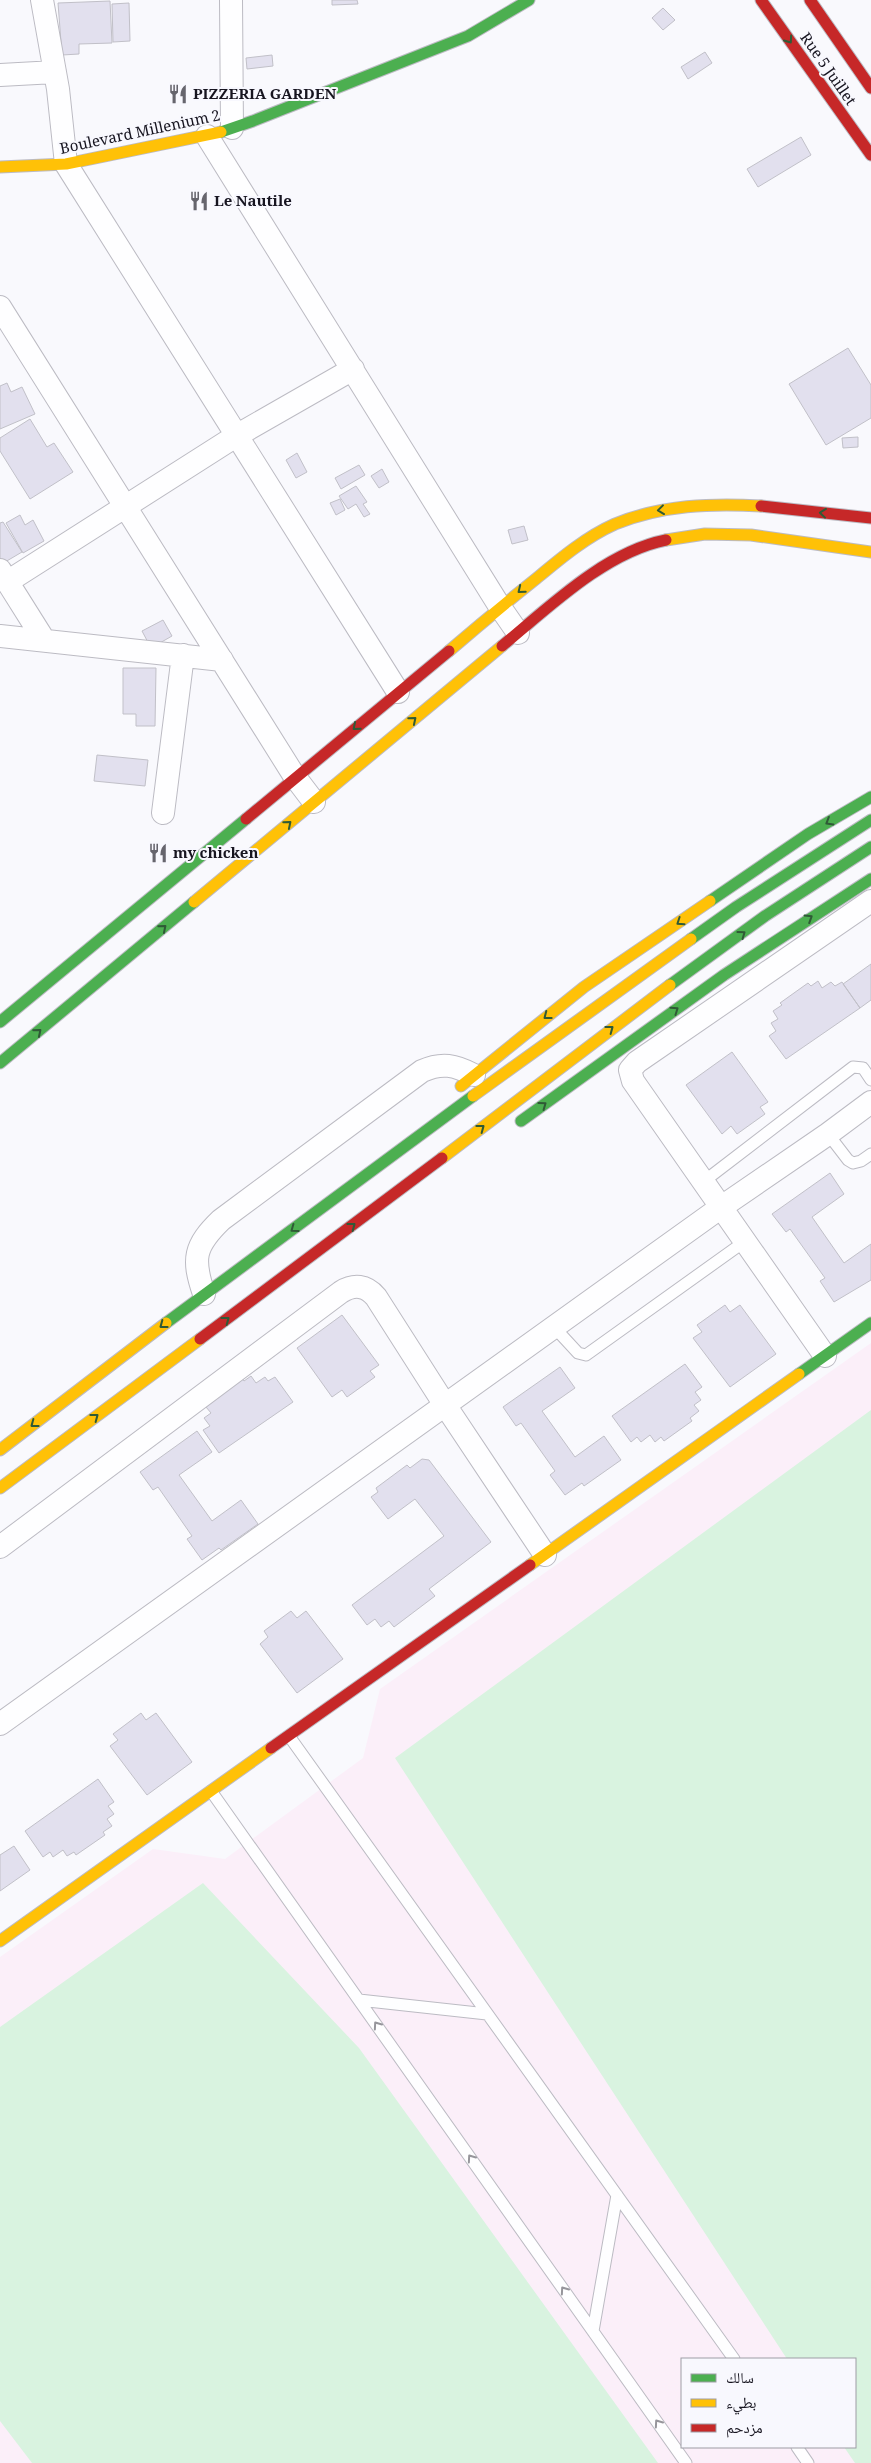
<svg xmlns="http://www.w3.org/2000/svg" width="871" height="2463" viewBox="0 0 871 2463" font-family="Georgia,'Noto Naskh Arabic',serif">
<rect width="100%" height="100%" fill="#f9f9fd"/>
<!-- education -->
<path fill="#fbeff9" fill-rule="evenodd" d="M871,1343V2463H0V1957L153,1849L225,1859L363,1758L380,1689ZM682,2359H855V2447H682Z"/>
<!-- green -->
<path fill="#d9f3e0" d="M871,1410V2463H855L844,2447H855V2359H787L395,1758Z
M203,1883L359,2048L658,2463H32L0,2421V2027Z"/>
<!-- building -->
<path fill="#e2e0ee" stroke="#c1c0c8" d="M332,0H357L358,4L332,5Z
M110,1L112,43L79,44V54L62,55L58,3Z
M129,3L130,41L113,42L112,4Z
M663,8L675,20L663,30L652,18Z
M705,52L712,63L688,79L681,67Z
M272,55L273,66L247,69L246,58Z
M801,137L811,155L758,187L747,169Z
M848,348L871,385V418L826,445L789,384Z
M7,383L11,392L22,387L35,414L0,429V386Z
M30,419L47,447L54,443L73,472L30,499L0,451V438Z
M858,437V447L843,448L842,438Z
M297,453L307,472L296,478L286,460Z
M359,465L365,475L341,489L335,478Z
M382,469L389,482L379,488L371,476Z
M356,486L367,502L363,504L370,514L364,517L356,504L348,509L339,496Z
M340,499L345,510L336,515L330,503Z
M20,515L25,525L33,520L44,541L23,553L6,523Z
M3,522L22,552L0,565V523Z
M524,526L528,540L512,544L508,530Z
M163,620L172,636L151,648L142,631Z
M123,668H156L155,726H136V714H123Z
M97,755L148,760L145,786L94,781Z
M871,964V1000L860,1008L843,984Z
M818,981L822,988L831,982L835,986L842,982L860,1008L786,1059L769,1036L776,1031L771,1023L778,1019L773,1011L782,1005L780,1003L808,983L811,986Z
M732,1052L768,1102L760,1107L765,1114L737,1134L731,1126L722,1134L686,1085Z
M830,1173L844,1194L812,1217L844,1263L871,1244V1280L834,1302L820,1281L825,1278L790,1229L786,1232L772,1214Z
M725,1305L730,1312L740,1305L776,1354L730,1387L693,1338L702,1332L697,1325Z
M342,1315L379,1365L370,1371L375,1377L347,1397L342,1390L332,1397L297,1348Z
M685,1364L702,1387L695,1392L701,1400L694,1405L699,1411L690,1418L692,1421L664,1441L661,1437L655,1442L650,1435L641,1442L637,1437L631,1442L612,1416Z
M560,1367L575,1388L542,1411L575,1457L604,1436L621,1460L584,1486L582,1483L565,1495L550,1475L555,1471L521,1423L516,1426L503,1407Z
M251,1376L256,1383L265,1377L268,1381L275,1377L293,1402L219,1453L203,1430L210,1426L204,1418L211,1413L206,1407L242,1378L244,1381Z
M197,1431L212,1452L179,1475L212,1521L241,1500L258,1524L221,1550L219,1548L202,1560L187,1539L192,1536L158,1487L153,1490L140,1472Z
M422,1459L429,1460L491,1542L429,1589L435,1596L394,1627L389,1621L381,1627L375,1619L367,1625L352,1605L444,1536L415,1499L388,1519L371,1497L378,1492L376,1488L407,1465L410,1468Z
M291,1611L297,1618L306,1611L343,1659L297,1693L260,1644L268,1637L264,1631Z
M141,1713L146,1720L156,1713L192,1762L147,1795L110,1746L118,1740L113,1734Z
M98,1779L114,1802L108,1806L114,1814L107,1819L112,1826L103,1832L105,1835L76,1855L74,1852L67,1856L63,1850L53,1857L50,1852L43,1857L25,1831Z
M14,1846L30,1870L0,1891V1855Z"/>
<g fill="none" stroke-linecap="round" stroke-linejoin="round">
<defs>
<path id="lane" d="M828,1134L848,1160L853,1163L861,1161L871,1154
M703,1182L853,1067L863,1068L871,1080
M554,1327L578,1353L586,1355L744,1242
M289,1736L734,2359
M211,1791L686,2463
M359,2000L487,2014
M593,2331L617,2195
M797,2447L808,2463"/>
<path id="street" d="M42,0L58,89L66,164L398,692
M231,0L232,128
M0,75L55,72
M207,136L500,607L518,633
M0,307L295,777L314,802
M0,570L44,640
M7,582L236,436L353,369
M0,636L222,660
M163,813L183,655
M204,1294C192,1259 194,1246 221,1220L422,1071C442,1062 455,1065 474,1075
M825,1356L633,1081L630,1070L637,1062L871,901
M0,1547L341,1292C354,1284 366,1285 376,1297L445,1405L545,1555
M0,1724L720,1208L828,1134L871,1102"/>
<path id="fast" d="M221,132L253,121L468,36L529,0
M710,901L808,834L871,797
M691,939L736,907L871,820
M670,985L765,916L871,847
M0,1022L246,819
M0,1063L194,902
M521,1121L724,975L871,879
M166,1323L473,1096
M799,1374L871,1323"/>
<path id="slow" d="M0,167L66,164L221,132
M666,540L705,534L751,535L871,552
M449,651C478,626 507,602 537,578C561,558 586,537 615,524C661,505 712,503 761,506
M194,902L502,646
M461,1086L584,987L710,901
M473,1096L691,939
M442,1158L670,985
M0,1450L166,1323
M0,1488L200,1339
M530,1565L799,1374
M0,1941L271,1748"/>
<path id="jam" d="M761,0L871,155
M810,0L871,88
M761,506L871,518
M502,646C548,608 605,552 666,540
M246,819L449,651
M200,1339L442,1158
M271,1748L530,1565"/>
</defs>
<!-- lane casing -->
<use href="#lane" stroke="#bcbbc3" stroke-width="13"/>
<!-- street casing -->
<use href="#street" stroke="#bcbbc3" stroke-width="24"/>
<!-- fast casing -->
<use href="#fast" stroke="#bcbbc3" stroke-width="13"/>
<!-- slow casing -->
<use href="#slow" stroke="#bcbbc3" stroke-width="13"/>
<!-- jam casing -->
<use href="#jam" stroke="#bcbbc3" stroke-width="13"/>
<!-- lane -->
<use href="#lane" stroke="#fefeff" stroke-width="11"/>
<!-- street -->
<use href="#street" stroke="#fefeff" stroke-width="22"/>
<!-- fast -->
<use href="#fast" stroke="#4caf50" stroke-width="11"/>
<!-- slow -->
<use href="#slow" stroke="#ffc107" stroke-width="11"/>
<!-- jam -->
<use href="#jam" stroke="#c62828" stroke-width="11"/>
</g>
<!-- one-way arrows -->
<defs><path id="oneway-chevron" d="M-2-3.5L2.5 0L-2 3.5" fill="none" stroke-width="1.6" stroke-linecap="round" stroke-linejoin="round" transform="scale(1.25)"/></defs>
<g stroke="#2f5a36">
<use href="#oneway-chevron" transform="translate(789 40) rotate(55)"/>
<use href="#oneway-chevron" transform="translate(661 510) rotate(173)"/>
<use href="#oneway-chevron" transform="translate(823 513) rotate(-174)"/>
<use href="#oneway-chevron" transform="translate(521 590) rotate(141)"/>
<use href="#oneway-chevron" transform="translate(413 720) rotate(-40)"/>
<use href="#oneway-chevron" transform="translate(356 727) rotate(140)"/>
<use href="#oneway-chevron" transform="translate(829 822) rotate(149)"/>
<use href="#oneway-chevron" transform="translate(288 824) rotate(-40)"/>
<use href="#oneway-chevron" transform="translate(809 918) rotate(-32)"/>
<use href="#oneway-chevron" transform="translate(680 922) rotate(146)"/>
<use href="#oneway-chevron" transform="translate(163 928) rotate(-40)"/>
<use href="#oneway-chevron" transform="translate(742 934) rotate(-36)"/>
<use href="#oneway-chevron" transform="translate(675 1010) rotate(-35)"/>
<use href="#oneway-chevron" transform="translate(547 1016) rotate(142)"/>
<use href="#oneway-chevron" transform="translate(610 1029) rotate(-37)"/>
<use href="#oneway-chevron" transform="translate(38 1032) rotate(-40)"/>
<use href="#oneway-chevron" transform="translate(543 1105) rotate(-36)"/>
<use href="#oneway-chevron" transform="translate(481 1128) rotate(-37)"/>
<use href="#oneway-chevron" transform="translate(352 1226) rotate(-37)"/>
<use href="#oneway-chevron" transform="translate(294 1229) rotate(144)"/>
<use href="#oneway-chevron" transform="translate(226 1320) rotate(-37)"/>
<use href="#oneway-chevron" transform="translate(163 1325) rotate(143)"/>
<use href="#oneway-chevron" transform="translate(95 1417) rotate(-37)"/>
<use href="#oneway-chevron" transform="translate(34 1424) rotate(143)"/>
</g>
<g stroke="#96959b">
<use href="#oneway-chevron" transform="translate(377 2025) rotate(-125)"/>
<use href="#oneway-chevron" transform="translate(471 2158) rotate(-125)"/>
<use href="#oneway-chevron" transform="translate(564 2290) rotate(-125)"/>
<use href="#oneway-chevron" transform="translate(658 2423) rotate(-125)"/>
</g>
<!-- icons -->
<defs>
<symbol id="restaurant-bare" viewBox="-9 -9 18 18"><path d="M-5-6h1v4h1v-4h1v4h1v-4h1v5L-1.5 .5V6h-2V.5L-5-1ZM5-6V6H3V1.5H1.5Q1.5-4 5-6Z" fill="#66656d" stroke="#f8f8fe" stroke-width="2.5" paint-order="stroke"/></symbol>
</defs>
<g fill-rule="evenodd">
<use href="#restaurant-bare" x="164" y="80" width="28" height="28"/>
<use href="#restaurant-bare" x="185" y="187" width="28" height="28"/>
<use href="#restaurant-bare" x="144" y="839" width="28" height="28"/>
</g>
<g text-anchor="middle" stroke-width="4" stroke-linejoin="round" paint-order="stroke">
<!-- street labels -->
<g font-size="15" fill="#171520" stroke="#f8f8fe">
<text transform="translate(828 69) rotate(55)" y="5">Rue 5 Juillet</text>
<text transform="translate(140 132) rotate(-12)" y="5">Boulevard Millenium 2</text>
</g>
<!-- poi labels -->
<g font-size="15" font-weight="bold" fill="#171520" stroke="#f8f8fe" text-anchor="start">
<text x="193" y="99">PIZZERIA GARDEN</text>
<text x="214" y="206">Le Nautile</text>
<text x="173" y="858">my chicken</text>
</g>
</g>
<!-- legend -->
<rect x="681" y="2358" width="175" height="90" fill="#f8f8fe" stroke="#9e9da5"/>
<rect x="691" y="2374" width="25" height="8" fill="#4caf50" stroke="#9e9da5"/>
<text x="726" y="2383" font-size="15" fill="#171520">سالك</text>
<rect x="691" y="2399" width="25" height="8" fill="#ffc107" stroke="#9e9da5"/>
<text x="726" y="2408" font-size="15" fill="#171520">بطيء</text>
<rect x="691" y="2424" width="25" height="8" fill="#c62828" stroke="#9e9da5"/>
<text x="726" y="2433" font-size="15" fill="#171520">مزدحم</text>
</svg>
